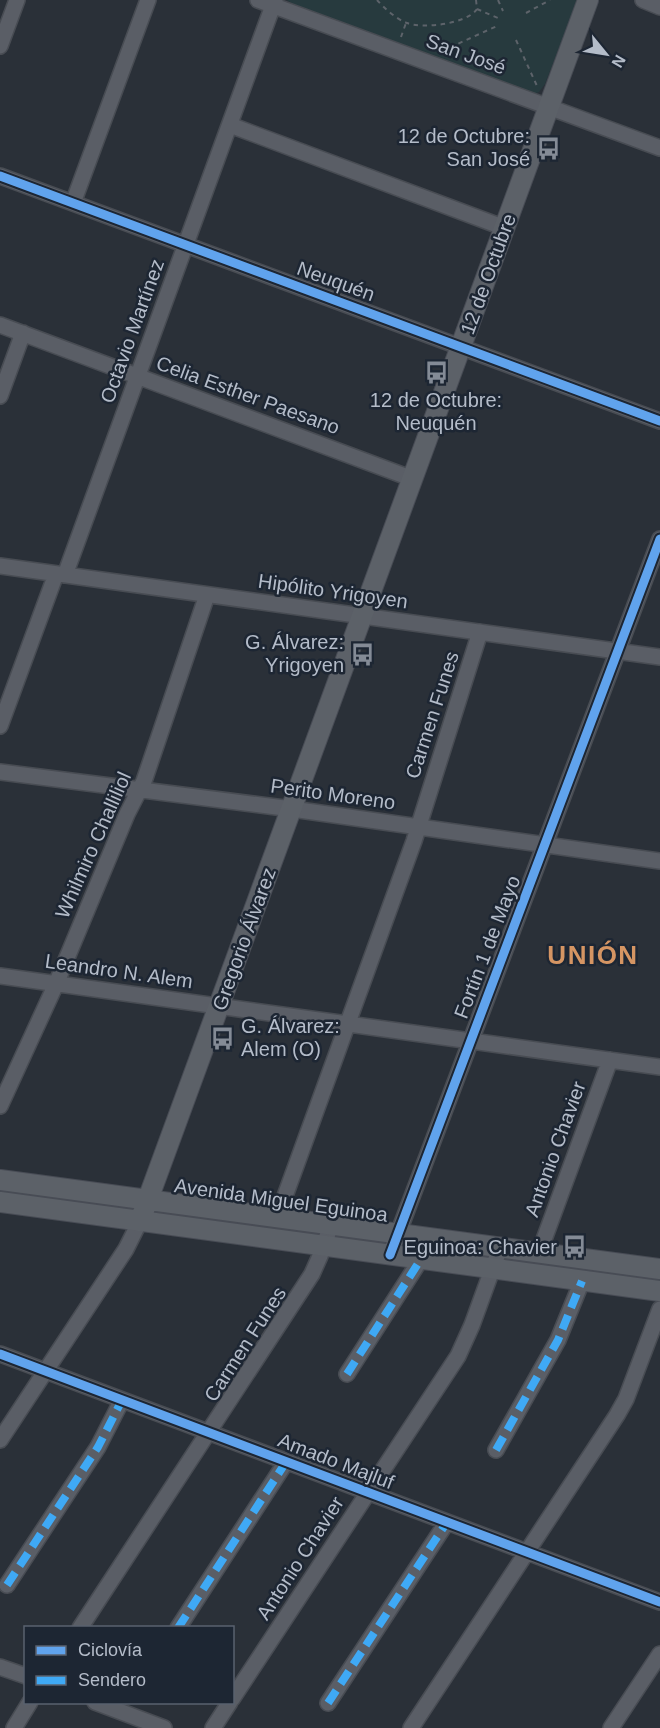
<svg xmlns="http://www.w3.org/2000/svg" width="660" height="1728" viewBox="0 0 660 1728" font-family="Arial,sans-serif">
<rect width="100%" height="100%" fill="#2a3038"/>
<!-- green -->
<path fill="#273a3e" d="M287,0H578L545,84L539,92L534,94L293,4Z"/>
<g fill="none" stroke-linecap="round" stroke-linejoin="round">
<defs>
<path id="minor" d="M258,0L660,148
M643,0L660,7
M0,46L17,0
M230,125L505,228
M0,176L660,421
M73,203L148,0
M0,325L413,479
M0,396L23,333
M0,566L660,657
M65,575L275,0
M0,726L56,574
M0,772L292,809L660,861
M0,976L660,1067
M0,1106L56,984L127,814L144,781L207,595
M277,1218L414,841L480,632
M539,1253L610,1060
M390,1255L660,539
M0,1354L660,1602
M347,1374L421,1259
M0,1440L126,1249L140,1221
M496,1450L558,1340L582,1281
M7,1585L98,1447L122,1400
M80,1628L312,1274L320,1256L331,1225
M178,1628L286,1462
M0,1667L26,1676
M232,1699L458,1356L472,1325L500,1248
M95,1702L164,1728
M328,1703L447,1522
M14,1728L30,1702
M213,1728L230,1702
M411,1728L617,1415L626,1399L660,1309
M611,1728L660,1654"/>
<path id="major" d="M0,1180L660,1269
M0,1202L660,1291
M140,1221L588,0"/>
</defs>
<!-- minor casing -->
<use href="#minor" stroke="#484c53" stroke-width="18"/>
<!-- major casing -->
<use href="#major" stroke="#484c55" stroke-width="22"/>
<!-- path -->
<path stroke="#5d636a" stroke-width="2" stroke-dasharray="4.5 4.5" stroke-linecap="butt" d="M377,0C384,8 396,19 407,23C423,29 467,24 477,9L476,0
M498,0L503,11
M477,9L498,18
M526,13L550,0
M401,37L406,23
M516,40L537,86
M442,51L497,26"/>
<!-- minor -->
<use href="#minor" stroke="#5a5e66" stroke-width="15"/>
<!-- major -->
<use href="#major" stroke="#5c6168" stroke-width="20"/>
<!-- quiet -->
<path stroke="#3fa9f5" stroke-width="8" stroke-dasharray="15 8" stroke-linecap="butt" d="M347,1374L421,1259
M496,1450L558,1340L582,1281
M7,1585L98,1447L122,1400
M178,1628L286,1462
M328,1703L447,1522"/>
<defs>
<path id="cycleway" d="M0,176L660,421
M390,1255L660,539
M0,1354L660,1602"/>
</defs>
<!-- cycleway casing -->
<use href="#cycleway" stroke="#1d2633" stroke-width="13"/>
<!-- cycleway -->
<use href="#cycleway" stroke="#60a3ed" stroke-width="9"/>
</g>
<!-- icons -->
<defs>
<symbol id="bus-bare" viewBox="-9 -9 18 18"><path d="M-5-6H5V4H4V6H2V4H-2V6H-4V4H-5ZM-3.5-4V0h7V-4ZM-3.5 1.2v1.5H-2V1.2ZM2 1.2v1.5H3.5V1.2Z" fill="#848b96" stroke="#1d2633" stroke-width="2.5" paint-order="stroke"/></symbol>
</defs>
<g fill-rule="evenodd">
<use href="#bus-bare" x="532" y="132" width="33" height="33"/>
<use href="#bus-bare" x="420" y="356" width="33" height="33"/>
<use href="#bus-bare" x="346" y="638" width="33" height="33"/>
<use href="#bus-bare" x="206" y="1022" width="33" height="33"/>
<use href="#bus-bare" x="558" y="1230" width="33" height="33"/>
</g>
<g text-anchor="middle" stroke-width="5" stroke-linejoin="round" paint-order="stroke">
<!-- street labels -->
<g font-size="20" fill="#b4bcc9" stroke="#1d2633">
<text transform="translate(466 54) rotate(20)" y="7">San José</text>
<text transform="translate(488 274) rotate(-70)" y="7">12 de Octubre</text>
<text transform="translate(336 281) rotate(20)" y="7">Neuquén</text>
<text transform="translate(132 331) rotate(-70)" y="7">Octavio Martínez</text>
<text transform="translate(248 395) rotate(20)" y="7">Celia Esther Paesano</text>
<text transform="translate(333 591) rotate(8)" y="7">Hipólito Yrigoyen</text>
<text transform="translate(432 715) rotate(-72)" y="7">Carmen Funes</text>
<text transform="translate(333 794) rotate(8)" y="7">Perito Moreno</text>
<text transform="translate(93 845) rotate(-66)" y="7">Whilmiro Challiliol</text>
<text transform="translate(244 939) rotate(-70)" y="7">Gregorio Álvarez</text>
<text transform="translate(487 947) rotate(-69)" y="7">Fortín 1 de Mayo</text>
<text transform="translate(119 971) rotate(8)" y="7">Leandro N. Alem</text>
<text transform="translate(555 1149) rotate(-70)" y="7">Antonio Chavier</text>
<text transform="translate(281 1200) rotate(8)" y="7">Avenida Miguel Eguinoa</text>
<text transform="translate(245 1344) rotate(-57)" y="7">Carmen Funes</text>
<text transform="translate(336 1461) rotate(21)" y="7">Amado Majluf</text>
<text transform="translate(300 1558) rotate(-57)" y="7">Antonio Chavier</text>
</g>
<!-- poi labels -->
<g font-size="20" fill="#b4bcc9" stroke="#1d2633" text-anchor="end">
<text x="530" y="143">12 de Octubre:<tspan x="530" dy="23">San José</tspan></text>
<text x="436" y="407" text-anchor="middle">12 de Octubre:<tspan x="436" dy="23">Neuquén</tspan></text>
<text x="344" y="649">G. Álvarez:<tspan x="344" dy="23">Yrigoyen</tspan></text>
<text x="241" y="1033" text-anchor="start">G. Álvarez:<tspan x="241" dy="23">Alem (O)</tspan></text>
<text x="557" y="1254">Eguinoa: Chavier</text>
</g>
<!-- district labels -->
<g font-size="26" font-weight="bold" letter-spacing="1.5" fill="#d59563" stroke="#1d2633">
<text x="593" y="964">UNIÓN</text>
</g>
</g>
<!-- legend -->
<rect x="24" y="1626" width="210" height="78" fill="#1d2633" stroke="#59626f" stroke-width="1.5"/>
<rect x="36" y="1646" width="30" height="9" fill="#60a3ed" stroke="#59626f" stroke-width="1.5"/>
<text x="78" y="1656" font-size="18" fill="#b4bcc9">Ciclovía</text>
<rect x="36" y="1676" width="30" height="9" fill="#3fa9f5" stroke="#59626f" stroke-width="1.5"/>
<text x="78" y="1686" font-size="18" fill="#b4bcc9">Sendero</text>
<!-- north arrow -->
<g transform="translate(606 54) rotate(120)" stroke="#1d2633" stroke-width="4.5" paint-order="stroke">
<path d="M0-4.5L10 22L0 15L-10 22Z" fill="#b4bcc9"/>
<text y="-9" font-size="16" font-weight="bold" text-anchor="middle" fill="#b4bcc9">N</text>
</g>
</svg>
